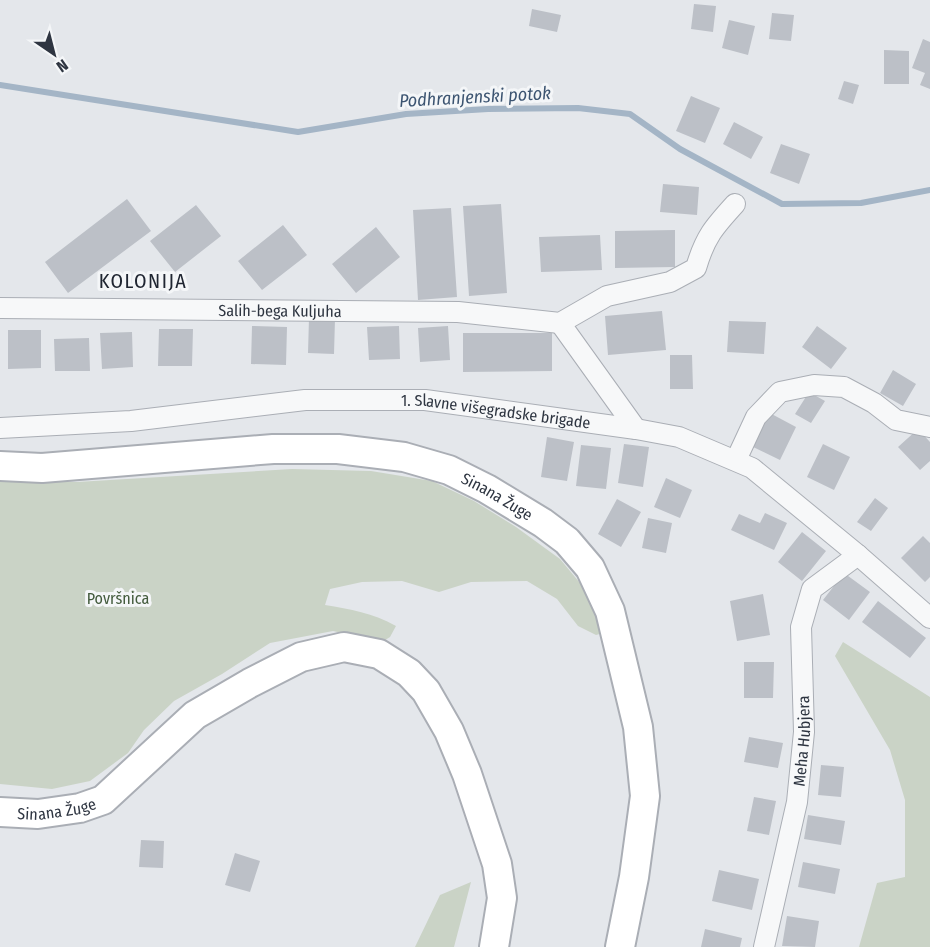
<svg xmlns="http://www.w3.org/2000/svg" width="930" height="947" viewBox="0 0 930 947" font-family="'Fira Sans Condensed',sans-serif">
<rect width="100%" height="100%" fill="#e4e7eb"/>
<!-- green -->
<path fill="#cad3c6" d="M292,469L371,471L432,481L474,501L516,527L560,559L580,583L607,632L596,635L578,626L557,599L527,581L471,582L439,592L402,581L362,582L330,589L325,605C350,609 373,613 396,626L390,637L382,642L333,631L270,643L222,674L174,701L144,730L128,753L90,781L52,789L0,784V479L77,482Z
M843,642L930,697V947H859L877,883L905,877V800L890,750L835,656Z
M471,882L454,947H415L440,895Z"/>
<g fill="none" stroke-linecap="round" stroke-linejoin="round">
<!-- stream -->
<path stroke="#a4b5c6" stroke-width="6" d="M0,85L298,132L406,114L488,109L578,108L630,114L680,149L782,204L861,203L930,190"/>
</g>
<!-- building -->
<path fill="#bcc0c7" d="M694,4L716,6L713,32L691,29Z
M532,9L561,15L557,32L529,26Z
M772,13L794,15L791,41L769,39Z
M729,20L755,26L748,55L722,48Z
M923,39L930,42V89L920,85L925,73L912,68Z
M884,50L909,51V84H884Z
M844,81L859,85L853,104L838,99Z
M691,96L720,108L705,143L676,131Z
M734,122L763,137L751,159L723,144Z
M781,144L810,154L799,184L770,173Z
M663,184L699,187L697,215L660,212Z
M127,199L151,231L68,293L45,262Z
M501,204L507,293L469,296L463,206Z
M196,205L221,236L175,272L150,241Z
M451,208L457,297L418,300L413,210Z
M283,225L307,255L262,290L238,261Z
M376,227L400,257L356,293L332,264Z
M675,230V267L615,268V231Z
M600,235L602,270L541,272L539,237Z
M662,311L666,350L608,355L605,316Z
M309,318L335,319L334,354L308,353Z
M729,321L766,322L764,354L727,352Z
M252,326L287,327L286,365L251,364Z
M399,326L400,359L369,360L367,327Z
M448,326L450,360L420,362L418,328Z
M817,326L847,348L831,369L802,347Z
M159,329H193L192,366H158Z
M8,330H41V368L8,369Z
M132,332L133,367L102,369L100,333Z
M463,333H552V371L463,372Z
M89,338L90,371H55L54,339Z
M670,355H692L693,389H670Z
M893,370L916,384L903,406L880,393Z
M809,392L825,401L811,423L795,414Z
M766,411L796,427L780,460L749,445Z
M918,429L930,442V461L920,470L898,447Z
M547,437L574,442L567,481L541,477Z
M624,444L649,447L643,487L618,483Z
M823,444L850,457L834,490L807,477Z
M581,445L611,448L606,489L576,486Z
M666,478L692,490L680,518L654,507Z
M875,498L888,508L871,531L857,522Z
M617,499L641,512L621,547L598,534Z
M765,513L787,523L774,550L731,530L739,514L760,523Z
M648,518L672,523L666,553L642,548Z
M802,532L826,551L802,581L778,562Z
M923,536L930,543V577L925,582L901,558Z
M844,573L870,592L849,620L823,600Z
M763,594L770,635L737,641L730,601Z
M878,601L926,638L910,658L862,622Z
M744,662H774L773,698H744Z
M749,737L783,743L778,768L744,762Z
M821,765L844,767L841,797L818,795Z
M754,797L776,801L769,835L747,831Z
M808,815L845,821L841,845L804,839Z
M141,840L164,841L163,868L139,867Z
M235,853L260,861L250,892L225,885Z
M803,862L840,869L835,894L798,887Z
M719,870L759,879L752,910L712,901Z
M787,916L819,921L815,947L782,946Z
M705,929L742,938L740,947H701Z"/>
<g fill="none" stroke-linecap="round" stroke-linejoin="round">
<defs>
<g id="minor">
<path id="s1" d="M0,308L458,312L560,323L607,296L670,282L696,268C705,237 714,227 735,204"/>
<path d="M560,323L636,429"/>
<path id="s2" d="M0,428L131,421L305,400H425L636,429L679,437L752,468L858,555L930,618"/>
<path d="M736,460L756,417L780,392L814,385L844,387L874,403L896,420L930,427"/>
<path id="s3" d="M764,947L797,802L804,732L801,627L812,589L858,555"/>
</g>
<g id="secondary">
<path id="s4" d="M0,466L42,468L273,449H338L404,457L449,470L487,489L543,523L567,541L590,568L610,611L638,727L645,796L634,877L620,947"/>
<path id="s5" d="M0,812L38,814L80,808L103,800L195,715L250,683L301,657L344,647L379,654L409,673L426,691L449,731L467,774L497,864L502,898L494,947"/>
</g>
</defs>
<!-- minor casing -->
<use href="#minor" stroke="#aaaeb5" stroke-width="22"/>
<!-- secondary casing -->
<use href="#secondary" stroke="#aaaeb5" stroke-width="32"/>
<!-- minor -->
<use href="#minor" stroke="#f7f8f9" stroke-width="20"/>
<!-- secondary -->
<use href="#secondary" stroke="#fff" stroke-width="28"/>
</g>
<g text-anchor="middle" stroke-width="6" stroke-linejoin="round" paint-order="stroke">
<!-- street labels -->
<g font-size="16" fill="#2e3541" stroke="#f4f6f8">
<text dy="6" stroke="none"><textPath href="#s1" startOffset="280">Salih-bega Kuljuha</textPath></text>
<text dy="6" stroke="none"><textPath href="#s2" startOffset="498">1. Slavne višegradske brigade</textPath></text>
<text dy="6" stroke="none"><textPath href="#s4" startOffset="507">Sinana Žuge</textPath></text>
<text dy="6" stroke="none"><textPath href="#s3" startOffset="210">Meha Hubjera</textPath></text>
<text dy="6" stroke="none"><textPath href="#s5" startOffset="57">Sinana Žuge</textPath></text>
</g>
<!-- park labels -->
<g font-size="16" fill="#435b3d" stroke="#f4f6f8">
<text x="118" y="604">Površnica</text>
</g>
<!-- water labels -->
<g font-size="18" font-style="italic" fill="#3c5471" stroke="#f4f6f8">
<text transform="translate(475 97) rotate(-3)" y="6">Podhranjenski potok</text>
</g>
<!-- quarter labels -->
<g font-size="20" letter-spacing="1.5" fill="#202632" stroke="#f4f6f8">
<text x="143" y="288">KOLONIJA</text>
</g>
</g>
<!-- north arrow -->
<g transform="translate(54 54) rotate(145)" stroke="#f4f6f8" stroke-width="4.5" paint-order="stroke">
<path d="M0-4.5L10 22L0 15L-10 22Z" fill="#2e3541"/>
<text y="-9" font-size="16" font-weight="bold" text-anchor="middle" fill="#2e3541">N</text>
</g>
</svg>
